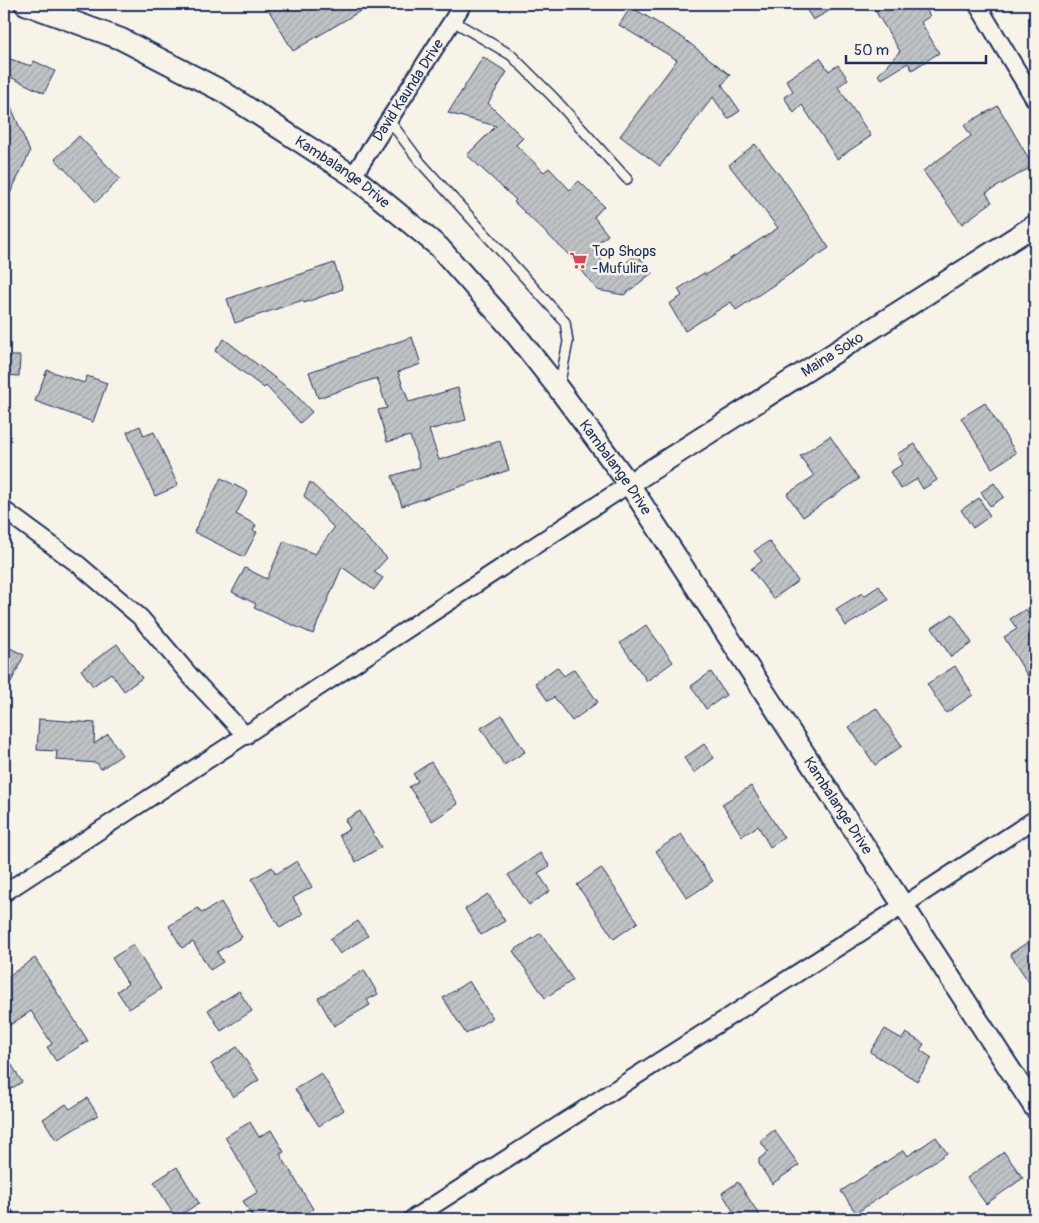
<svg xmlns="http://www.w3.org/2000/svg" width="1039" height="1223" viewBox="0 0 1039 1223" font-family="Pangolin,sans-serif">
<defs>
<pattern id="building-hatch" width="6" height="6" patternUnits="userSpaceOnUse" patternTransform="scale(1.25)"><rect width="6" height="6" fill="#c0c3c5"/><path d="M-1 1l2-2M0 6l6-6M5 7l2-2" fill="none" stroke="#a4a8ac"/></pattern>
</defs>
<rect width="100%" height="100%" fill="#f7f3e8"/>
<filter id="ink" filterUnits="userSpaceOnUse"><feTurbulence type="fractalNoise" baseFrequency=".02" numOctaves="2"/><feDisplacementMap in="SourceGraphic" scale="10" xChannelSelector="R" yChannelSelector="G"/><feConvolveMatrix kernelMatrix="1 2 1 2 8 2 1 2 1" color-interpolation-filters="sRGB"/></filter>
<g filter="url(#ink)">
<!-- building -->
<path fill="url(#building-hatch)" stroke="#1b2f5e" d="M265,4H372L293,51Z
M803,4H841L813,20Z
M871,4H923L930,16L921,22L939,53L912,70L908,63L882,79L878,75L900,51Z
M631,7L683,38L730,75L722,85L740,111L728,119L713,97L660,166L620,136L677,60L619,25Z
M4,57L31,66L34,61L55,71L44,93L4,74Z
M483,57L507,72L488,103L523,138L516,145L544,172L549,168L570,190L579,181L604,206L594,217L608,235L592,248L612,274L637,254L652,273L624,295L597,290L573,259L514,202L516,200L467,155L496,126L448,113Z
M820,58L829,71L838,65L848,79L838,87L871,136L837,159L802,105L794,113L784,97L793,91L786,80Z
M4,90L30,152L4,206Z
M998,106L1033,166L986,193L992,202L962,224L923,171L971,136L964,125Z
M79,136L120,179L96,202L55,159Z
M755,144L789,187L829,248L736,310L731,302L685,331L669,304L682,296L678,289L704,273L705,275L778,228L729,165Z
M334,263L343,289L304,303L303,300L235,323L227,299Z
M412,337L421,364L398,372L409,402L458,388L466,420L429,430L439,460L500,441L509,470L402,506L392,476L420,467L410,436L387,442L378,410L387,408L377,378L318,398L309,372Z
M224,339L292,391L312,412L300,423L266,386L264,388L215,351Z
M4,356H20L19,376L4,375Z
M47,370L84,383L87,376L107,383L93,422L35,401Z
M985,403L1016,453L992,468L961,418Z
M140,426L144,436L154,432L178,486L155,496L127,432Z
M830,436L859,479L803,517L787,494L814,476L800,456Z
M915,444L937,480L923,489L917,479L901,489L890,472L903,464L897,454Z
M221,478L248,492L236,514L256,525L253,531L257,532L244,557L194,532Z
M310,482L329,500L330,499L359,530L387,558L374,572L383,578L374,590L342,567L313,634L254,608L256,604L232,592L245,568L267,579L284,541L315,554L334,528L304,496Z
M994,483L1004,497L990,506L981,492Z
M979,498L990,516L973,528L961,510Z
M769,541L798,581L773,599L751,569L762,561L754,551Z
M879,586L888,600L846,626L836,609L862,593L864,596Z
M1026,609L1035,624V688L1004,637L1017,629L1010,619Z
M953,614L972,643L951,657L932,628Z
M646,625L673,662L647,681L620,643Z
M117,644L142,678L124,691L111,673L93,686L81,670Z
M4,645L24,655L4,697Z
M955,666L973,695L946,713L927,684Z
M557,667L564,676L574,669L598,702L572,721L554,697L548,701L535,683Z
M711,672L726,695L706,709L691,686Z
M876,708L902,746L875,765L849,727Z
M502,715L525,752L504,765L481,728Z
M39,719L95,723L94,744L108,734L122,755L101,769L97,763L56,760L57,751L37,750Z
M704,744L714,758L694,773L684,758Z
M431,762L458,804L432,821L409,787L418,781L413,774Z
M751,786L784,838L770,847L758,826L742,836L722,804Z
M360,811L381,847L356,862L339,835L350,829L345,820Z
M681,834L713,881L687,898L656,851Z
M540,853L550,866L538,873L550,891L529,905L508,875Z
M297,861L312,887L293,898L303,914L280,928L252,879L272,867L276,874Z
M601,868L638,922L614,939L577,885Z
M488,894L505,921L481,935L465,909Z
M221,902L242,937L217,952L223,962L210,970L193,942L182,948L169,926L198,908L202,913Z
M358,921L368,936L340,954L330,939Z
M541,933L573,980L545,998L513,951Z
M1028,942L1035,953V991L1010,954Z
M133,945L161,989L129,1009L117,991L128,984L112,958Z
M35,958L88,1041L56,1061L47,1047L52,1044L31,1011L4,1029V979Z
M364,970L378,994L367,1000L370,1005L334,1026L318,998Z
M469,981L492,1018L466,1034L443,998Z
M239,991L252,1011L221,1031L208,1010Z
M885,1029L902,1039L906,1033L924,1044L920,1050L932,1058L917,1081L870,1052Z
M237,1047L259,1080L233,1097L211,1064Z
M4,1052L22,1082L4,1093Z
M321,1073L344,1110L319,1126L295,1089Z
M87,1098L98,1115L56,1140L43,1119L66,1104L70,1109Z
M250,1122L259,1137L271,1130L284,1152L280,1154L313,1209L296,1219H254L243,1201L258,1192L225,1137Z
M774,1130L799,1165L772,1184L759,1164V1159L768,1152L760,1141Z
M936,1137L947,1153L856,1213L841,1191L904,1150L908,1156Z
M1004,1152L1023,1178L986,1204L967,1178Z
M177,1167L199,1203L176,1218L154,1182Z
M738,1182L762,1219H738L722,1193Z"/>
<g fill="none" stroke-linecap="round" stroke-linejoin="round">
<defs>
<path id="service" d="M453,21L511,55L553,97L627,179
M389,120L421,163L565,322L568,342L559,387"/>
<g id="minor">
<path d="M977,4L1035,100"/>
<path id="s1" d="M353,176L463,4"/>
<path d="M4,510L79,565L140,617L192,678L246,736"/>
<path d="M4,893L629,484"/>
<path d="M4,1215L6,1219"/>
<path d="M412,1219L904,905L1035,819"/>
</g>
<g id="tertiary">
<path id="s2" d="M25,4L121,39L222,91L353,176L439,247L509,326L558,388L629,484L1035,1108"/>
<path id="s3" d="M629,484L1035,225"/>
</g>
</defs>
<!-- service casing -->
<use href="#service" stroke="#1b2f5e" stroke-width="12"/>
<!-- minor casing -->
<use href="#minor" stroke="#1b2f5e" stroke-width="20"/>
<!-- tertiary casing -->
<use href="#tertiary" stroke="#1b2f5e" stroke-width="24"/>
<!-- service -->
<use href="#service" stroke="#f7f3e8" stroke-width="9"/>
<!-- minor -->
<use href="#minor" stroke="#f7f3e8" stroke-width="16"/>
<!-- tertiary -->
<use href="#tertiary" stroke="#f7f3e8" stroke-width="20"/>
</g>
</g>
<!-- icons -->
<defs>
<symbol id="supermarket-bare" viewBox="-9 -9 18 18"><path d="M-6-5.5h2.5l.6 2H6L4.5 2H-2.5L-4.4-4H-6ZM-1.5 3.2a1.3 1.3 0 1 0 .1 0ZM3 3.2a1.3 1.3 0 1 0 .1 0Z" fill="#d1495b" stroke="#f7f3e8" stroke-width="2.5" paint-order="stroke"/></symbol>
</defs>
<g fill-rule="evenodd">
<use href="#supermarket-bare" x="566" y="248" width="25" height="25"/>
</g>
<g text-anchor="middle" stroke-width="5" stroke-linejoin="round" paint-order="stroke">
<!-- street labels -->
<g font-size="15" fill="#1b2f5e" stroke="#f7f3e8">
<text dy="5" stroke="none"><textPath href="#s1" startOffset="102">David Kaunda Drive</textPath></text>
<text dy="5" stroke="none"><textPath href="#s2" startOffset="361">Kambalange Drive</textPath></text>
<text dy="5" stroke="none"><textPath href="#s3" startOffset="241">Maina Soko</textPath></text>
<text dy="5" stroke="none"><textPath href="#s2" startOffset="766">Kambalange Drive</textPath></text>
<text dy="5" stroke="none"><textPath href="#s2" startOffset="1171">Kambalange Drive</textPath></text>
</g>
<!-- poi labels -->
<g font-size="15" fill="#1b2f5e" stroke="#f7f3e8" text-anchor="start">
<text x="592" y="256">Top Shops<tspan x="592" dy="17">-Mufulira</tspan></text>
</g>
</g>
<!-- margin -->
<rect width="1039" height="1223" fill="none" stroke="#f7f3e8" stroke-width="20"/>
<rect x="10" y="10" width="1019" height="1203" fill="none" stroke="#1b2f5e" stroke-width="2" filter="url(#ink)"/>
<!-- scale -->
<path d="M846 55v8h140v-8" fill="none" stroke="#1b2f5e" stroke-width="2.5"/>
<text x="854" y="55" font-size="15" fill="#1b2f5e" stroke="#f7f3e8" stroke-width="4" paint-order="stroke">50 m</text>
</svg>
